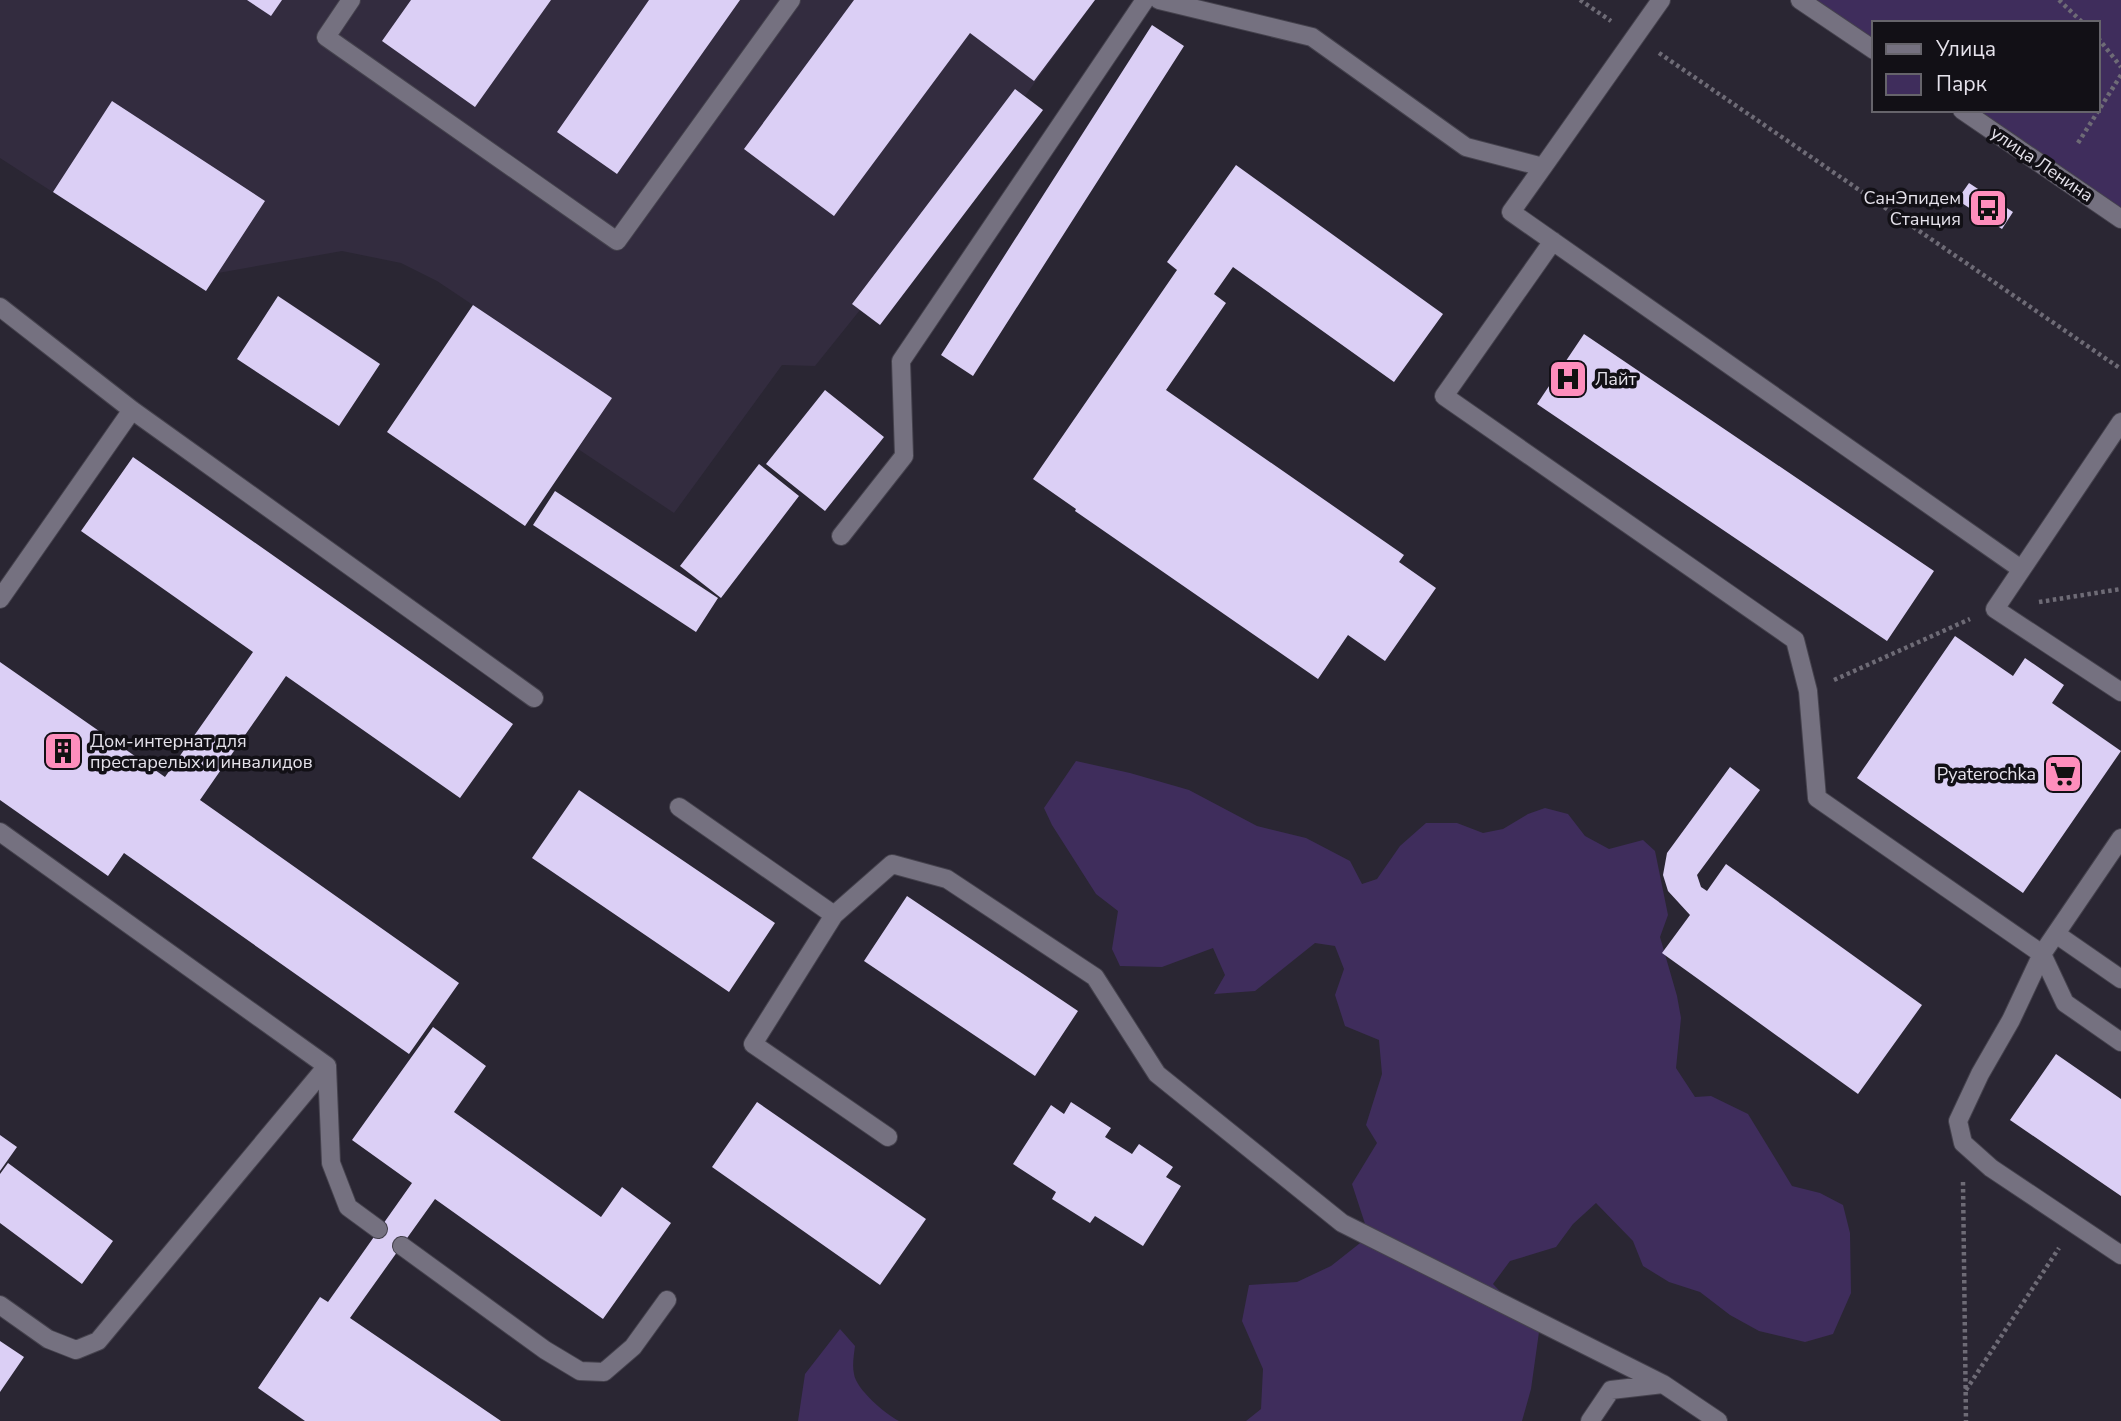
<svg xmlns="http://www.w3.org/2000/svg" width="2121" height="1421" viewBox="0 0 2121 1421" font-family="'Nunito Sans',sans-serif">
<rect width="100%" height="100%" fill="#2a2633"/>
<!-- built -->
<path fill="#332c3f" d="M0,0H1095L1025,96L1015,89L852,304L860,310L815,366L782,365L674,513L578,449L612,398L437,281L401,263L342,251L218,273L206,291L0,158Z"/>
<!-- green -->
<path fill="#3f2d5c" d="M1800,0H2121V219L1962,110H2098V23H1874V50Z
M1076,761L1130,773L1189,790L1257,826L1306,838L1350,861L1362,884L1377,879L1400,846L1426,823H1457L1483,833L1503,829L1528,814L1545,808L1568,814L1585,836L1609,849L1643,840L1655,851L1668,915L1660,937L1677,996L1681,1018L1676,1068L1695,1097L1711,1096L1748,1114L1792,1186L1820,1193L1843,1205L1850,1233L1851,1293L1833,1334L1805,1342L1759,1331L1730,1315L1700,1292L1669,1282L1643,1266L1633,1241L1596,1203L1573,1224L1556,1247L1510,1261L1493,1284L1539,1332L1531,1389L1522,1421H1246L1261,1409L1263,1369L1242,1321L1249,1285L1297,1282L1331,1266L1369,1236L1352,1184L1377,1143L1366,1125L1382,1074L1379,1040L1345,1026L1335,995L1344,969L1335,946L1315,943L1255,991L1214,994L1225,975L1213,948L1162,967L1120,966L1112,949L1118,911L1096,894L1052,825L1044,808Z
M840,1329L855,1346C854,1354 852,1365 854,1374C856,1389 885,1414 899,1421H798L805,1374Z"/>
<!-- building -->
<path fill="#dbcff5" d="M247,0H282L271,16Z
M411,0H551L475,107L382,41Z
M649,0H740L617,174L557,132Z
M854,0H1095L1034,81L970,33L834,216L744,149Z
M1152,25L1184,46L973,376L941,355Z
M1015,89L1043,110L880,325L852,304Z
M112,101L265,201L206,291L53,192Z
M1236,165L1443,314L1394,382L1233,267L1214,294L1226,303L1166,390L1404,555L1399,562L1436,588L1385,661L1348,635L1318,679L1075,511L1076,509L1033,479L1177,270L1167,262Z
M1969,183L2013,212L2002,229L1957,200Z
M278,296L380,364L339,426L237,359Z
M473,305L612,398L525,526L387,432Z
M1584,334L1934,571L1887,641L1537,404Z
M825,390L884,437L825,511L766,464Z
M133,457L513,724L460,798L286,676L200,800L459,983L409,1054L124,853L108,876L0,800V662L165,777L253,652L81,531Z
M759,464L799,496L721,598L680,566Z
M555,491L718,598L696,632L533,525Z
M1955,636L2013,676L2025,658L2064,685L2052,703L2121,751L2023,893L1857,778Z
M1730,767L1760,790L1697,875L1701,887L1707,891L1726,864L1922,1005L1858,1094L1662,953L1690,915L1668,891L1663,875L1667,853Z
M579,790L775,923L729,992L532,858Z
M907,896L1078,1011L1035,1076L864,961Z
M433,1027L486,1066L454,1112L601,1217L622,1187L671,1223L603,1319L435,1199L350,1318L501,1421H305L258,1388L320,1297L328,1302L412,1183L352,1140Z
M2056,1054L2121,1099V1196L2010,1120Z
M757,1102L926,1219L880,1285L712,1167Z
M1071,1102L1111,1128L1105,1137L1132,1154L1139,1144L1173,1167L1166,1177L1181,1186L1143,1246L1095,1216L1090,1223L1052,1199L1056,1192L1013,1164L1051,1105L1064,1114Z
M0,1135L17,1147L0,1171Z
M8,1163L113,1241L82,1284L0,1223V1174Z
M0,1341L24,1357L0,1392Z"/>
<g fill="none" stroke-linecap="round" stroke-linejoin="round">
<defs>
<path id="lane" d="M351,0L326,37L617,241L791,0
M1159,0L1312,37L1466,147L1543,167L1661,0
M1543,167L1511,212L2021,569
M1553,241L1444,396L1795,640L1808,691L1817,798L2042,954L2065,1003L2121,1042
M0,307L132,410L534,698
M2121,422L1995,609L2121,692
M841,536L904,456L901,361L1145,0
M0,599L132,410
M679,807L834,915L892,864L947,879L1095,977L1157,1074L1342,1223L1663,1384
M0,832L327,1066L98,1341L76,1350L48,1339L0,1305
M2121,838L2042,954L2011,1020L1980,1074L1958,1121L1963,1143L1991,1168L2121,1255
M834,915L753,1044L888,1137
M2056,934L2121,979
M327,1066L331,1163L348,1207L378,1229
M402,1246L545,1350L580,1371L604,1372L633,1347L667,1300
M1590,1421L1611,1390L1663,1384L1718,1421"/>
<path id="secondary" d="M1800,0L1874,50
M1962,110L2121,219"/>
</defs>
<!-- lane casing -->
<use href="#lane" stroke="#45424d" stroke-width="20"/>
<!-- secondary casing -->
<use href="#secondary" stroke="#45424d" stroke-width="20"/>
<!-- path -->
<path stroke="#6e6b76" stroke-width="4.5" stroke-dasharray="3.5 3.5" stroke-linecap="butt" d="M1580,0L1611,21
M2059,0L2083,23
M2098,38L2121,67
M1659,53L2121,369
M2078,143L2121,75
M2039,602L2121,589
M1834,680L1970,619
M1963,1182L1966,1421
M1966,1390L2059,1248"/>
<!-- lane -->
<use href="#lane" stroke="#757180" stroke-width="18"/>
<!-- secondary -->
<use href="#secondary" stroke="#757180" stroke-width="18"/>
</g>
<!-- icons -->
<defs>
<symbol id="bus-square" viewBox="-11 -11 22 22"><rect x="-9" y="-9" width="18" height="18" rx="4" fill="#fe8ebc" stroke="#121016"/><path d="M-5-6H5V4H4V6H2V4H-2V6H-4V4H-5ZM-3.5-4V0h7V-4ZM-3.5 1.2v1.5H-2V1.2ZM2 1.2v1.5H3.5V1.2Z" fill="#111"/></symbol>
<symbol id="hospital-square" viewBox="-11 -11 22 22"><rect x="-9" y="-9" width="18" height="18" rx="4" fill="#fe8ebc" stroke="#121016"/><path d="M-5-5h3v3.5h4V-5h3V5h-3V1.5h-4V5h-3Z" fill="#111"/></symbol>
<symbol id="building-square" viewBox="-11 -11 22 22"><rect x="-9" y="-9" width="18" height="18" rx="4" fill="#fe8ebc" stroke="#121016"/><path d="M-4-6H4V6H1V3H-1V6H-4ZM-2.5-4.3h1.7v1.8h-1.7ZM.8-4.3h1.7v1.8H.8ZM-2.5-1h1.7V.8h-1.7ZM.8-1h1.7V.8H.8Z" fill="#111"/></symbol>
<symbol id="supermarket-square" viewBox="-11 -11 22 22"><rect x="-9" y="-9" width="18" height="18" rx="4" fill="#fe8ebc" stroke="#121016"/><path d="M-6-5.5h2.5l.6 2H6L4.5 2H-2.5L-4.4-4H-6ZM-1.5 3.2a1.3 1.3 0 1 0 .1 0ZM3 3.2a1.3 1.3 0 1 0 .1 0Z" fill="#111"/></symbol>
</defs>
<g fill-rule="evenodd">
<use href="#bus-square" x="1966" y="186" width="44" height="44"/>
<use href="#hospital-square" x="1546" y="357" width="44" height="44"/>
<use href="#building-square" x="41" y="729" width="44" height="44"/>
<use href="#supermarket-square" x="2041" y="752" width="44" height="44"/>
</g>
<g text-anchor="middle" stroke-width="7" stroke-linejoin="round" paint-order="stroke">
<!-- street labels -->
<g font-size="18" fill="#e5e2eb" stroke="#121016">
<text transform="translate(2042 164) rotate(34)" y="6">улица Ленина</text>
</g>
<!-- poi labels -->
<g font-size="18" fill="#e5e2eb" stroke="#121016" text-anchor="end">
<text x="1961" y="204">СанЭпидем<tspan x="1961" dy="21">Станция</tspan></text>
<text x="1595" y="385" text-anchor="start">Лайт</text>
<text x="90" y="747" text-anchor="start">Дом-интернат для<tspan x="90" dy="21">престарелых и инвалидов</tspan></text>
<text x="2036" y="780">Pyaterochka</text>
</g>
</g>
<!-- legend -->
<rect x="1872" y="21" width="228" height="91" fill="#121016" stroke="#66646b" stroke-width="2"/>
<rect x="1886" y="44" width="35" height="10" fill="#757180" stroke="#66646b" stroke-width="2"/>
<text x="1936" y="56" font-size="21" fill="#e5e2eb">Улица</text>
<rect x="1886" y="74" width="35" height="21" fill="#3f2d5c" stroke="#66646b" stroke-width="2"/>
<text x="1936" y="91" font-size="21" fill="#e5e2eb">Парк</text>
</svg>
